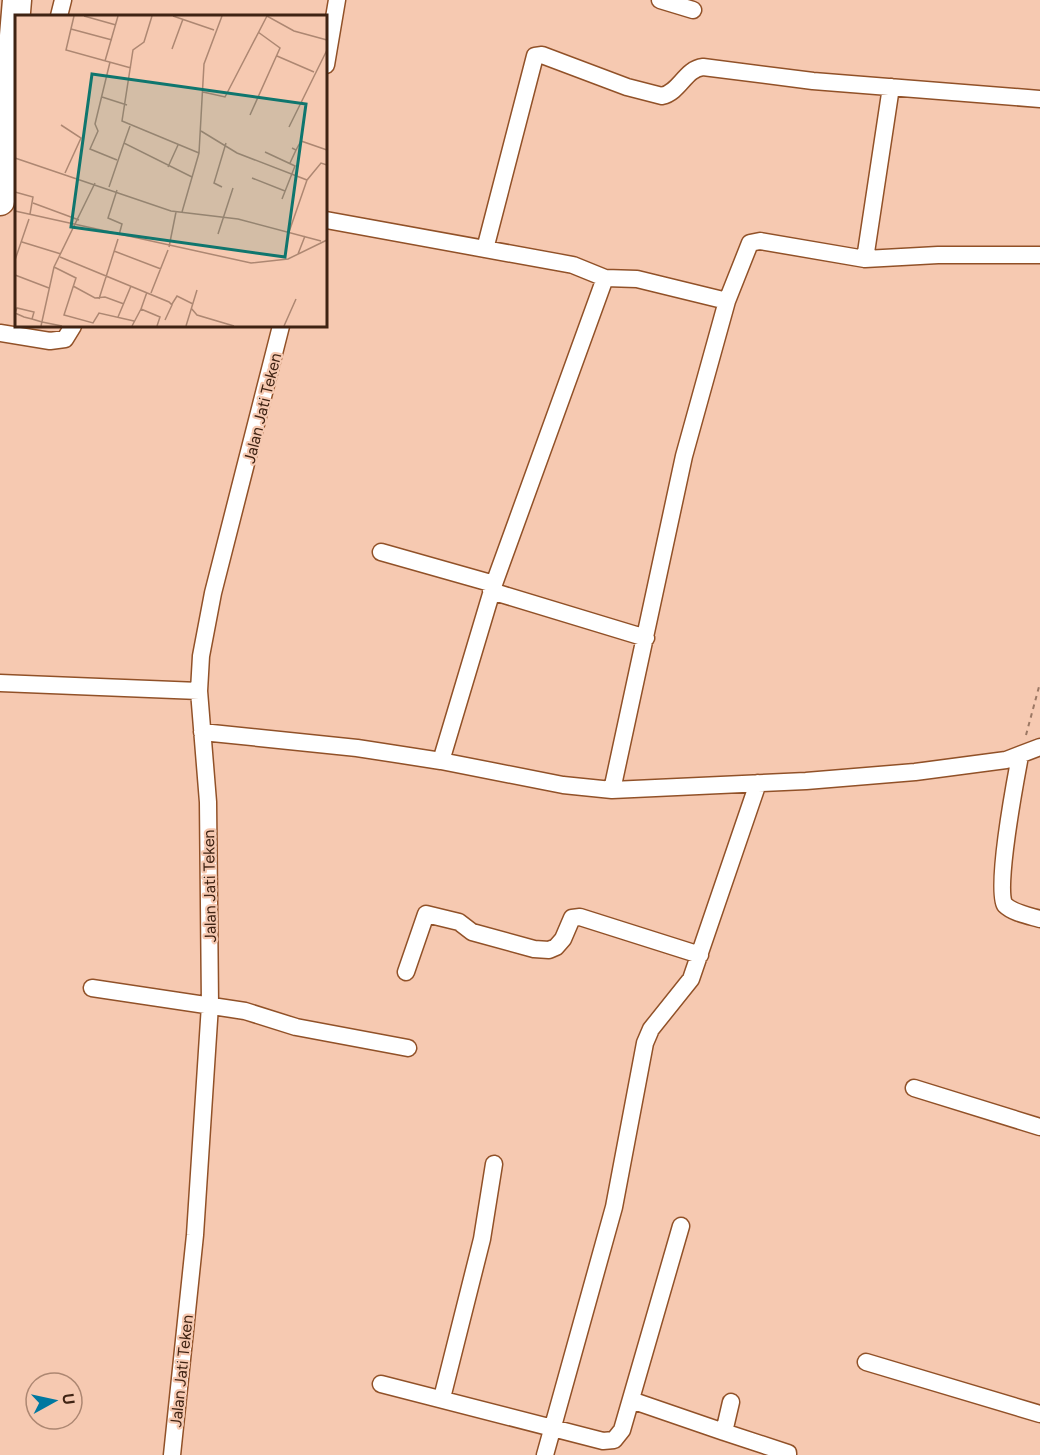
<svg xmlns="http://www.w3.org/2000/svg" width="1040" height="1455" viewBox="0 0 1040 1455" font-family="Figtree,sans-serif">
<rect width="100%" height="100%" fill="#f6c9b1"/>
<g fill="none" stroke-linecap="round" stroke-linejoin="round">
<defs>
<path id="minor" d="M660,0L693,10
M59,16L63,0
M326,65L337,0
M326,220L573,265L605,278L494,584L441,761
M485,249L535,56L542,55L627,87L662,96C680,92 685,69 703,67L813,81L1040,99
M865,259L891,87
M605,278L637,279L727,301
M0,333L50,341L65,339L73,326
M381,552L494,584
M491,591L646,638
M0,683L199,691
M202,732L357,748L441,761L563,785L612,790L806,781L915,772L1006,760L1040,747
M1020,756C1016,777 994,894 1005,905C1013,913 1030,916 1040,919
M612,790L684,456L727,301L750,243L760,241L865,259L938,255H1040
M406,972L426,914L459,922L472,932L534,949L549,950L556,947L563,939L572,918L580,917L700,955
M92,988L245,1011L296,1027L408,1048
M914,1088L1040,1127
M866,1362L1040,1414
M381,1384L603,1441L614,1440L622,1430L681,1226
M442,1398L482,1239L494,1164
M631,1400L724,1432L731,1402
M724,1432L788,1453V1455
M172,1455L195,1235L210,1005L208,802L199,691L201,656L213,593L281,326
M545,1455L614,1207L645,1043L651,1029L691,979L758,783"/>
<path id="trunk" d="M0,201L17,0"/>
</defs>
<!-- minor casing -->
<use href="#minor" stroke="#915128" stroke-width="19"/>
<!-- trunk casing -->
<use href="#trunk" stroke="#915128" stroke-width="31"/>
<!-- path -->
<path stroke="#9c7864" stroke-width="2" stroke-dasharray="4.5 4.5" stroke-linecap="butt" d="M1026,735L1040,683"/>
<!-- minor -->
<use href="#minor" stroke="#fff" stroke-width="16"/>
<!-- trunk -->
<use href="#trunk" stroke="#fff" stroke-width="28"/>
</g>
<g text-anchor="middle" stroke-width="4.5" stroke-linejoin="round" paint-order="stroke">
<!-- street labels -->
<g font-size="16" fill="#3f2313" stroke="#f6c9b1">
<text transform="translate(262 408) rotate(-76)" y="6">Jalan Jati Teken</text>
<text transform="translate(209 886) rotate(-91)" y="6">Jalan Jati Teken</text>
<text transform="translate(181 1371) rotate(-84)" y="6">Jalan Jati Teken</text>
</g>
</g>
<!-- overview -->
<g transform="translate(15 15)">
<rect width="312" height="312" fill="#f6c9b1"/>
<path fill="none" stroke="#ad8772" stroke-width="1.5" d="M59,1L51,35L116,53M69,1L101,10M137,1L129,27L118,35L107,106L184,138M158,1L199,15M56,14L97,25M157,34L168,4M262,41L299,57M90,46L103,1M95,47L80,109L83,116L75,134L102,145M188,77L210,82L252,1L279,16L312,25M87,82L112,90M235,100L265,33L243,17M46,110L66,123L50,158M274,112L312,35M186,116L222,138L292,165L306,148L312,150M109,128L115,111M281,135L286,126L312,135M250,137L280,151L267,184M0,143L156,196L223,204L306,226M275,148L281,135L277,133M153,152L163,130M237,163L270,176M94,172L109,128L177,162M207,172L199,168L211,128M102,175L93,203L107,209L104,220M0,177L18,182L15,199M18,188L64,205M0,196L236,248L273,244L312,225M167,197L184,138L189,49L207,1M274,217L292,165M203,219L218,173M7,227L46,239M154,232L161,197M99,236L146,254M283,239L290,221M45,242L154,287L157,290L150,305M0,245L14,204M39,252L61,263L49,300L78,308L84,298L119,306M0,260L34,273M58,271L80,283L90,282L109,289M132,277L126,294L145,302L142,311M136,278L153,235M84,284L103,224M157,289L162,281L178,289M176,293L182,300L219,311M103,302L116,271M17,304L19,297L2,293L0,298L9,302L17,304L27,307L47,311M26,311L39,252L80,168M117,311L126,294M171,311L182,275M269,311L281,284"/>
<path fill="#0f766e" fill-opacity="0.15" stroke="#0f766e" stroke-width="3" d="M77,59L291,89L270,242L56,212Z"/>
<rect width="312" height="312" fill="none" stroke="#3f2313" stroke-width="3"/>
</g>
<!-- north arrow -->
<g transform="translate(54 1401) rotate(82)"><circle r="28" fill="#f6c9b1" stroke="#ad8772" stroke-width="1.5"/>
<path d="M0-4.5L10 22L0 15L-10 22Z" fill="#0078a0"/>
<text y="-9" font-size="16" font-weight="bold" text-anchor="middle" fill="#3f2313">U</text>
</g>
</svg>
